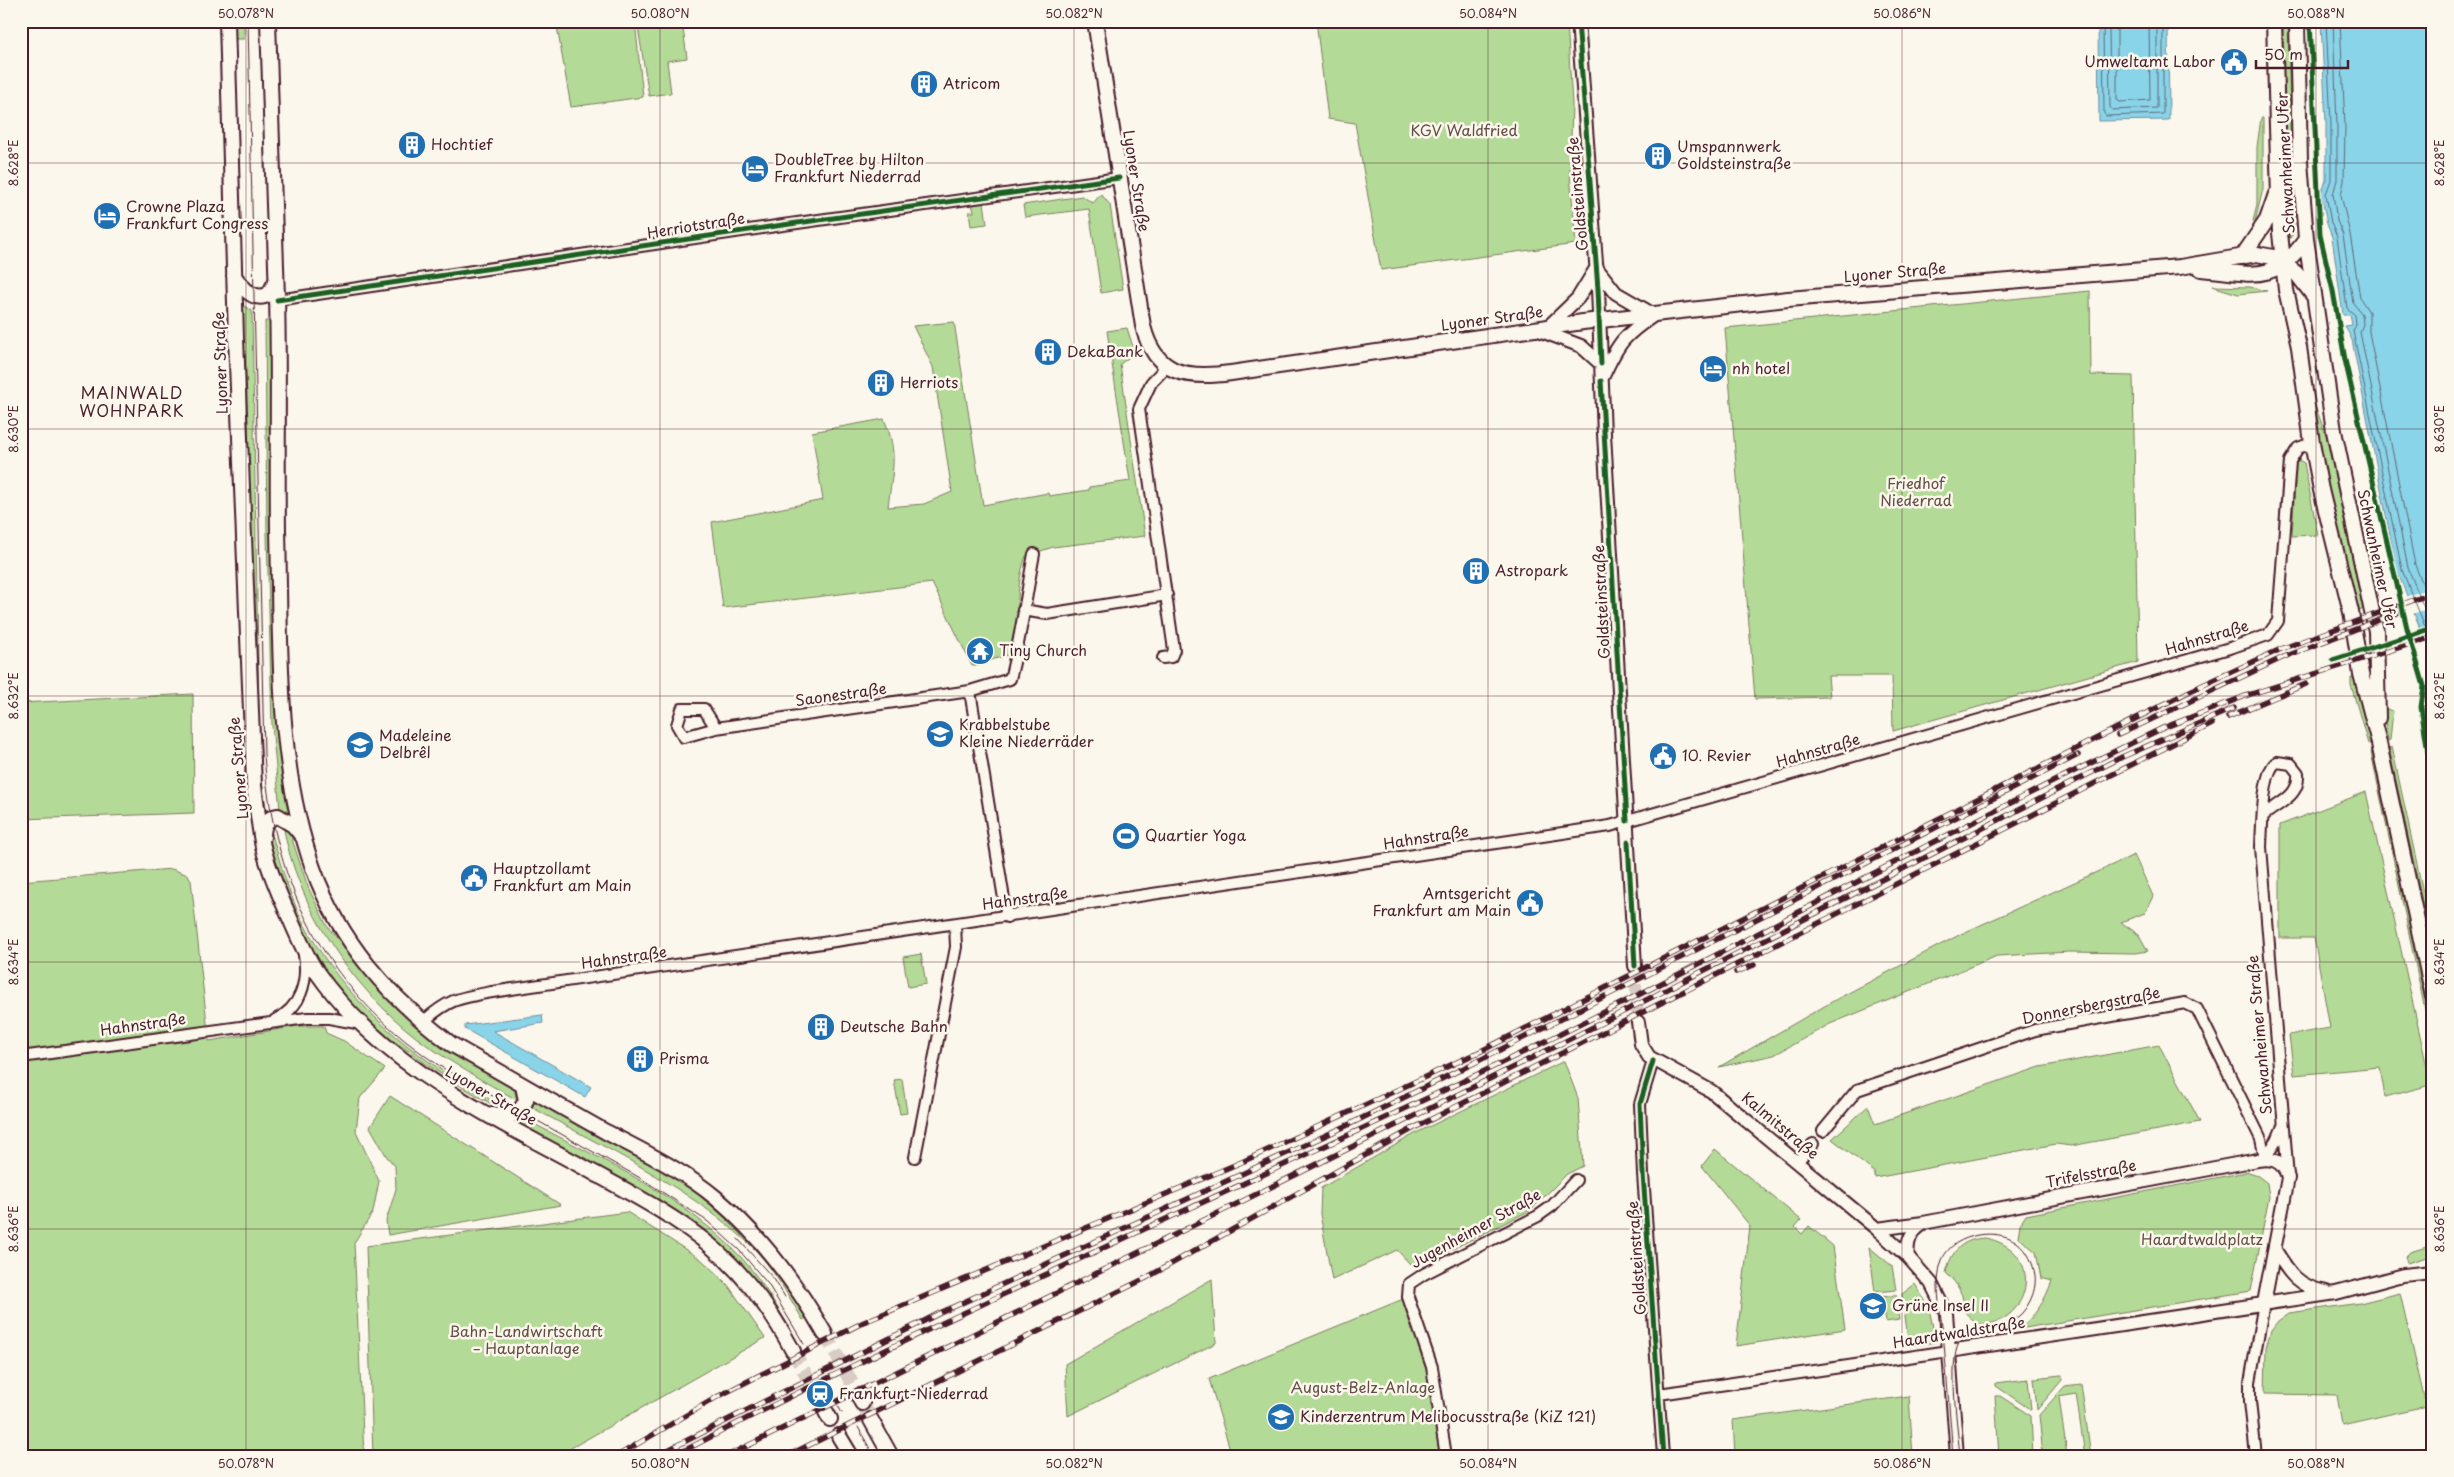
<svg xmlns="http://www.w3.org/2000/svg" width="2454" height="1477" viewBox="0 0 2454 1477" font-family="'Playpen Sans',sans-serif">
<rect width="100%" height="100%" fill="#fbf7ec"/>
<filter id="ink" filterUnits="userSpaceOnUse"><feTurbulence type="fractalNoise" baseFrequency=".02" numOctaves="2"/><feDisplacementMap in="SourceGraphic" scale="10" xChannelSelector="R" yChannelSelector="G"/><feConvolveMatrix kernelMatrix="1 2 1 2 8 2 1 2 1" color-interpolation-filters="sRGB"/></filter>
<g filter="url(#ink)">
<!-- green -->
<path fill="#b3da97" stroke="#7e7c61" d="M233,21H244V39H233Z
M556,21H635L643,97L571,107Z
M637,21H682L687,58L667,61L671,93L649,96Z
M1316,21H1567L1572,104L1570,174L1576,244L1381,270L1355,123L1328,119Z
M2283,21H2288L2291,171L2295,221L2293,234L2285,245Z
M2261,118H2263V189L2255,222L2253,221L2257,205V147Z
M1101,194L1110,205L1123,289L1101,293L1089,209L1025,217L1023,205L1082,196L1093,203Z
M984,202L987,224L971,226L969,212H974L972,204Z
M2212,286L2250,287L2267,291L2238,294Z
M2090,291L2091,375L2133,376L2138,662L1893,731L1892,676H1828L1830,697L1755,699L1725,328Z
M241,304L252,311L259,714L262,782L267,813L263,815L259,783Z
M265,321H271V481L276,681L292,813L280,810L272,725L267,534Z
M954,322L983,505L1048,493L1049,496L1089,490V487L1130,481L1107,331L1127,328L1135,353L1120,364L1145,536L1053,547L1026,556C1015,585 1018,621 1017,652L972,666L932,583L723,608L712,522L823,500L812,432L884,419C899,452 892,473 888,507L924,504L952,492L933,367L913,326Z
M2310,379L2314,403L2326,435L2363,609L2356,613L2320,462Z
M2299,460L2304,463L2318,535L2292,536L2296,464Z
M2355,677L2372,743L2368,744L2351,685V678Z
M193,694L194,813L21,819V703Z
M2383,708L2393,711L2390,740L2388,741Z
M2392,747L2433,939V952L2389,748Z
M2374,751L2429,1020L2433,1063L2426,1015L2371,752Z
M2366,792L2431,1085L2385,1097L2380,1067L2294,1075L2289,1035L2330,1028L2314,938H2280V825Z
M283,825L289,830L308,887L327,926L390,1002L432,1039L514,1088L517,1100C483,1081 449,1062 417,1038C352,988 297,907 283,825Z
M270,827C280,863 290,900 309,933C355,1014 427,1067 508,1109H500C478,1096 456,1084 435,1070C423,1063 413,1053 401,1046C387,1037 374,1029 361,1017C327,986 296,924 281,881C275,865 263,843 270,827Z
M2134,855L2153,896L2145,913L2121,922L2139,935L2148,951L2136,953L2069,952L1997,956L1830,1024L1774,1055L1719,1067L1835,1000L1961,934Z
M172,869L188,875L191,880L209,1041L298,1026H324L326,1033L344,1041L385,1069L360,1098L356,1131L379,1181L373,1212L354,1243L364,1456H21V881Z
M921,954L926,984L908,987L903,957Z
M2159,1045L2200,1122L2071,1146L2056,1144L1875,1178L1874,1172L1832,1139L1868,1106L1875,1124L2040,1067Z
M1564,1061L1578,1098L1583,1166L1567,1174L1531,1210L1420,1265L1410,1264L1397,1250L1332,1280L1320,1214L1321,1188L1418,1132Z
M902,1079L907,1113L900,1114L894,1080Z
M390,1096L561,1205L388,1235L386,1221L396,1189L395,1166L387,1157L370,1127Z
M533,1098C579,1123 626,1146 670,1173C727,1208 771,1262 808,1317L803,1320C786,1292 770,1262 745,1240C683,1184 605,1148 533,1108Z
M523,1118C594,1156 674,1191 732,1248C756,1271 773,1300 790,1328L785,1331L756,1283L730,1253L705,1232L670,1208L507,1119L519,1120Z
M1715,1149L1801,1220L1795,1227L1802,1234L1809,1226L1833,1246L1845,1329L1736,1346L1750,1226L1702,1166Z
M2246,1172L2258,1176L2267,1183L2269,1197L2251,1291L2018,1329C2036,1316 2044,1302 2052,1281L2041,1278L2036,1252L2018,1237L2020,1224L2026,1215Z
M627,1212L702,1260L728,1285L765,1338L557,1456H373L366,1246Z
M1985,1238C2050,1250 2029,1330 1976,1324L1964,1311C1964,1294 1958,1284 1946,1273C1951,1251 1962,1239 1985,1238Z
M2433,1245V1250L2429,1252L2430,1256L2407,1263L2405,1257L2410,1252Z
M1869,1247L1892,1266L1896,1290L1875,1292Z
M1212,1279L1216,1343L1068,1416L1065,1364Z
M1915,1284L1929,1308L1936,1342L1909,1346L1902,1294Z
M2400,1293L2426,1406L2342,1425L2337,1395L2265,1394L2266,1347L2271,1330L2278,1321L2289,1313L2360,1303Z
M1896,1295L1899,1320L1886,1322L1882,1297Z
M1408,1297L1442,1418L1445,1456H1232L1209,1379Z
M2061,1375L2062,1380L2037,1410L2034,1378Z
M2028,1379L2031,1410L1996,1386V1383Z
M2081,1384L2091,1456H2085L2076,1394L2059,1397L2067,1456H2043L2039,1415L2065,1386Z
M1909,1396L1913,1456H1735L1733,1420Z
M1995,1396H2000L2031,1416L2033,1456H1999Z"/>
<!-- water -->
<path fill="#89d4e9" stroke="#708c9d" d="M2098,21H2168L2169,120L2099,121Z
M2321,21H2433V660L2397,571L2352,340L2345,326L2352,325L2350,315H2343L2332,237L2327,224L2321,193L2326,180V124Z
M542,1015L543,1023L493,1031L591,1087L585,1097L465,1029V1025Z"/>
<!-- pier -->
<path fill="#fbf7ec" d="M2433,587V607L2412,614L2405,597Z
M2433,625V648L2426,650L2418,629Z"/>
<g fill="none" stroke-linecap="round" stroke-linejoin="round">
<!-- shore -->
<path stroke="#636777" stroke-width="1" d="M2103,21L2104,114L2106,116L2163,114V21
M2109,21L2110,107L2112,110L2157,108V21
M2117,21V100L2120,102L2150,100L2149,21
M2326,21L2331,124V180L2326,194L2331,223L2337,237L2347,308L2355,315L2356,325L2353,331L2402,570L2433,646
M2333,21L2337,125V180L2333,194L2337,221L2343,235L2353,303L2362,314L2363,324L2360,332L2408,568L2433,630
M2340,21L2345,125L2344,181L2341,195L2350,234L2360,298L2369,312V332L2415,565L2433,609"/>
<!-- tertiary-tunnel -->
<path stroke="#d8ccc5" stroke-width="12" stroke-dasharray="12 6" stroke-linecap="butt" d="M1635,966L1638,1022"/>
<!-- secondary-tunnel -->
<path stroke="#d8ccc5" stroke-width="14" stroke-dasharray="14 7" stroke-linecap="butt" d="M825,1334L859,1396
M793,1351L826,1412
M862,1403L871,1420"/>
<defs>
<path id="minor" d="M277,300L783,225L1119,178
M1023,610L1047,614L1167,595
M1163,658L1171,657L1174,650L1139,409L1151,383L1167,366
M682,709H704L716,728L684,737L677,725Z
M716,728L970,691
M2263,816C2279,802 2300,797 2298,773L2291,764L2277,762C2262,770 2262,829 2261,847L2288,1177
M1007,917L970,691L1010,679C1021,638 1026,596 1034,554
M275,1020C301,1008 308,982 304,955
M423,1022C449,999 458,998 492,992L1610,826L2233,647L2268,635L2278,621L2290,461L2298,448L2312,443
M21,1057L307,1018H329L362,1024
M1653,1061L1640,1104L1643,1174L1663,1456
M1823,1131L1857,1090L2035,1030L2185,1003L2197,1009L2261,1139L2265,1158
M915,1157L956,947L955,924
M2265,1158L2277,1140L2283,1126
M1797,1162L1813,1144
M1659,1394L1949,1351
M1446,1456L1432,1367L1408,1297L1409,1284L1424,1274L1538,1216L1552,1206L1576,1180
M2256,1456L2250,1402V1382L2264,1303"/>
<path id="tertiary" d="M1578,21L1598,289L1604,434L1635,966
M1598,270L1616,293L1654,315
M1548,327L1578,298L1597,267
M1536,329L1581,346L1601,364
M1603,376C1618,343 1624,335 1654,315
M1638,1022L1641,1044L1649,1057L1711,1091L1877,1229L1908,1257L1931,1283L1946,1313L1957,1456
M1877,1229L1923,1223L2252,1161C2269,1157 2283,1158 2288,1178L2264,1303
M2275,1250C2289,1273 2298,1287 2326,1292
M1908,1257C1906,1242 1910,1232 1923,1224
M1949,1351L2336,1293L2403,1275L2433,1272"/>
<path id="secondary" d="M227,21L236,338L254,786C257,806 259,827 263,847C269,871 279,894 289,916C297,935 305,954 316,971C383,1068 496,1119 596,1174C688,1224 742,1255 793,1351
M268,21C271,113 274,205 277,297C279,375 277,452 278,530C281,642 275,761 313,868C340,943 388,996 451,1044C503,1074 554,1103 606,1132C644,1152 684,1171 716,1198C761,1236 796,1283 825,1334
M1095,21L1143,326C1155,375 1186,379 1231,373L1583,322L1788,299L2180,267L2257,254L2273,257L2283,263L2296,273L2313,295
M2274,21L2280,233L2286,290L2299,347L2312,443L2321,490L2351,612L2361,674L2378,739L2433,996
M2297,21L2300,161L2306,239L2334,431L2376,631L2378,718
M2242,257L2267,220L2276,194
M2201,269C2250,273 2274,286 2306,239
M234,276C242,287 254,303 269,294L276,281
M263,837C263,826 266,818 278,816L293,825L303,837
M492,1114C508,1117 519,1117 526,1100L523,1086
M859,1396L862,1403
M826,1412L830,1419
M871,1420L891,1456
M839,1436L851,1456"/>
</defs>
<!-- minor casing -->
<use href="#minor" stroke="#4a1f2b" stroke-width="14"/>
<!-- tertiary casing -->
<use href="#tertiary" stroke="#4a1f2b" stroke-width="16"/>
<!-- secondary casing -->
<use href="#secondary" stroke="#4a1f2b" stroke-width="18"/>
<!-- minor -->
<use href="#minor" stroke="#fbf7ec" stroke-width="10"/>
<!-- tertiary -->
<use href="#tertiary" stroke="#fbf7ec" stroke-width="12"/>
<!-- secondary -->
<use href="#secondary" stroke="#fbf7ec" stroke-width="14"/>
<!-- tram -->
<path stroke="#4a1f2b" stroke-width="1" d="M248,21L264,755C274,892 329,995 446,1070L642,1179L707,1221L739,1250L768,1284L804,1344
M738,1239L774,1279L785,1297
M838,1406L842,1413
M858,1427L874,1456
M1953,1456C1950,1418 1947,1380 1944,1343C1942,1318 1933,1284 1942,1260C1948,1245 1963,1238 1978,1235C1991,1233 2007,1234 2018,1243C2028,1251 2033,1263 2035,1275C2036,1284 2034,1293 2030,1301C2011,1340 1971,1320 1959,1343C1948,1362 1958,1432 1960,1456"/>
<defs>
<path id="rail" d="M2228,717L2306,684
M2118,735L2284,657L2397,613
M1736,972L1754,965
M617,1456L717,1397L864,1322L1244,1161L1481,1051L2190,691L2281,649L2433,593
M656,1456L940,1313L1346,1126L1480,1060L2078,755
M674,1456C935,1319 1206,1204 1472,1077C1705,966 1930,839 2163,728L2248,695L2433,637
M727,1456L1554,1047L2122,757L2234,708
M787,1456L1146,1278L1414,1128L2212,724"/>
</defs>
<!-- rail casing -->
<use href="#rail" stroke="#4a1f2b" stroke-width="5.5"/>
<!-- rail -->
<use href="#rail" stroke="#fbf7ec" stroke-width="4" stroke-dasharray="11" stroke-linecap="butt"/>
<defs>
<path id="cycleway" d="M1578,21L1598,289L1601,364
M2310,21L2320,235L2333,291L2345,360L2407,628L2424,686L2421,707L2433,784
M277,300L783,225L1119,178
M1601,381L1627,821
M2333,660L2433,628
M1628,842L1635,966
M1653,1061L1640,1104L1643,1174L1663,1456"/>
</defs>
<!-- cycleway casing -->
<use href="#cycleway" stroke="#fbf7ec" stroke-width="8"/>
<!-- cycleway -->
<use href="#cycleway" stroke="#1b5e20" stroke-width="5"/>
</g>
</g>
<!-- ticks -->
<path fill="none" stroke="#4a1f2b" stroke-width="1" stroke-opacity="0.45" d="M246,21V1456M660,21V1456M1074,21V1456M1488,21V1456M1902,21V1456M2316,21V1456M21,163H2433M21,429H2433M21,696H2433M21,962H2433M21,1229H2433"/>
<!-- icons -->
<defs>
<symbol id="civic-disc" viewBox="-11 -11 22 22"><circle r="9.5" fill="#1f6fb2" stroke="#fbf7ec"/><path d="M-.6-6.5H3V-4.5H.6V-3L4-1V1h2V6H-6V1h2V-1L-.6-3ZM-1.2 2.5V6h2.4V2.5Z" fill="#fff"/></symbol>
<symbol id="building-disc" viewBox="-11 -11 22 22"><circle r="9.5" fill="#1f6fb2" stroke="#fbf7ec"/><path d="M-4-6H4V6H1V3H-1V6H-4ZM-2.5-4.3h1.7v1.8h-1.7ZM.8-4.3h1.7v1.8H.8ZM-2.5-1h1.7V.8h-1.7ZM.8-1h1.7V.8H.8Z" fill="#fff"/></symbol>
<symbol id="hotel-disc" viewBox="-11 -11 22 22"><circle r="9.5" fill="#1f6fb2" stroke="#fbf7ec"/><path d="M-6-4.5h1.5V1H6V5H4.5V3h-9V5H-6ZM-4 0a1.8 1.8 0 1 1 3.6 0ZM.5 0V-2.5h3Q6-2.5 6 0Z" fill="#fff"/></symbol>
<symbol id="temple-disc" viewBox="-11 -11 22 22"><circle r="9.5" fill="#1f6fb2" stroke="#fbf7ec"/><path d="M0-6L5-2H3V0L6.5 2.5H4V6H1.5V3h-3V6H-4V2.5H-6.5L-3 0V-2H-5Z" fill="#fff"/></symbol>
<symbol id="school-disc" viewBox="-11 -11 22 22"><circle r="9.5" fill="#1f6fb2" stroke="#fbf7ec"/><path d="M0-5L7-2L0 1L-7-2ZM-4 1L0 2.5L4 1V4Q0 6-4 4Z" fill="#fff"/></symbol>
<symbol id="stadium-disc" viewBox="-11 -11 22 22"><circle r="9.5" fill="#1f6fb2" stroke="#fbf7ec"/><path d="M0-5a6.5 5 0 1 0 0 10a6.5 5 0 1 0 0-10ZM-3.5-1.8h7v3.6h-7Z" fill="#fff"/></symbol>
<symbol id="station-disc" viewBox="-11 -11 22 22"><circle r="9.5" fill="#1f6fb2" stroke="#fbf7ec"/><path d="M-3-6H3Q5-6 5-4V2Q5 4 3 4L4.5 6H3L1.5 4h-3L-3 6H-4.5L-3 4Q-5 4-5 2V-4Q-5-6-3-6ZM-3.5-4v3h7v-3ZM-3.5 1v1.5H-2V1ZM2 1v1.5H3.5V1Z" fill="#fff"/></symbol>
</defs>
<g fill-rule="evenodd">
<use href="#civic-disc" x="2218" y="46" width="32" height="32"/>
<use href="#building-disc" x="908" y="68" width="32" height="32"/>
<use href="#building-disc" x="396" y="129" width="32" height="32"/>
<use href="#building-disc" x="1642" y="140" width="32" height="32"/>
<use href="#hotel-disc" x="739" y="153" width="32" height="32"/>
<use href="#hotel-disc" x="91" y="200" width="32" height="32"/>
<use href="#building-disc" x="1032" y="336" width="32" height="32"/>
<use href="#hotel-disc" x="1697" y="353" width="32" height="32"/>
<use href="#building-disc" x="865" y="367" width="32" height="32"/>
<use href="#building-disc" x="1460" y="555" width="32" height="32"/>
<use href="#temple-disc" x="964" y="635" width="32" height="32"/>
<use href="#school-disc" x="924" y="718" width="32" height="32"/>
<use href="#school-disc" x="344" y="729" width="32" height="32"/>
<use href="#civic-disc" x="1647" y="740" width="32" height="32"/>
<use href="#stadium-disc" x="1110" y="820" width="32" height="32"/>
<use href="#civic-disc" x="458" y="862" width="32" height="32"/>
<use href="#civic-disc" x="1514" y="887" width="32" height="32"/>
<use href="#building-disc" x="805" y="1011" width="32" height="32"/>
<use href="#building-disc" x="624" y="1043" width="32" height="32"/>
<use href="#school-disc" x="1857" y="1290" width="32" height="32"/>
<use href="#station-disc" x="804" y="1378" width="32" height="32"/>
<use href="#school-disc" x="1265" y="1401" width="32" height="32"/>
</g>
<g text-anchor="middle" stroke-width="5" stroke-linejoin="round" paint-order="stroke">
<!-- poi labels -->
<g font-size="15" fill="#4a1f2b" stroke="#fbf7ec" text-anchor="start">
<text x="2215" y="67" text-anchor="end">Umweltamt Labor</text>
<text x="943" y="89">Atricom</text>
<text x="431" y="150">Hochtief</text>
<text x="1677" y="152">Umspannwerk<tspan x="1677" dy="17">Goldsteinstraße</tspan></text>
<text x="774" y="165">DoubleTree by Hilton<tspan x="774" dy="17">Frankfurt Niederrad</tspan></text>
<text x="126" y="212">Crowne Plaza<tspan x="126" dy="17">Frankfurt Congress</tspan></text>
<text x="1067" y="357">DekaBank</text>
<text x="1732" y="374">nh hotel</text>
<text x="900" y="388">Herriots</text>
<text x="1495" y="576">Astropark</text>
<text x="999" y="656">Tiny Church</text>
<text x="959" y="730">Krabbelstube<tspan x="959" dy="17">Kleine Niederräder</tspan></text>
<text x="379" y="741">Madeleine<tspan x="379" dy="17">Delbrêl</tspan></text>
<text x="1682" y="761">10. Revier</text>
<text x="1145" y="841">Quartier Yoga</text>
<text x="493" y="874">Hauptzollamt<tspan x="493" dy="17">Frankfurt am Main</tspan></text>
<text x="1511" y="899" text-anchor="end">Amtsgericht<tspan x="1511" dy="17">Frankfurt am Main</tspan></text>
<text x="840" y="1032">Deutsche Bahn</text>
<text x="659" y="1064">Prisma</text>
<text x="1892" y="1311">Grüne Insel II</text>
<text x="839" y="1399">Frankfurt-Niederrad</text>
<text x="1300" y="1422">Kinderzentrum Melibocusstraße (KiZ 121)</text>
</g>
<!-- park labels -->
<g font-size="15" fill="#644e46" stroke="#fbf7ec">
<text x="1464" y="136">KGV Waldfried</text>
<text x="1916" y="489">Friedhof<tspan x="1916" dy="17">Niederrad</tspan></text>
<text x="2202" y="1245">Haardtwaldplatz</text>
<text x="526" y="1337">Bahn-Landwirtschaft<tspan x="526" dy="17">– Hauptanlage</tspan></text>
<text x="1363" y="1393">August-Belz-Anlage</text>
</g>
<!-- street labels -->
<g font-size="15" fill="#4a1f2b" stroke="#fbf7ec">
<text transform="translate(2286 163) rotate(-93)" y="5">Schwanheimer Ufer</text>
<text transform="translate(1136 181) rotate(81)" y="5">Lyoner Straße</text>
<text transform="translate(1578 194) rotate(-95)" y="5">Goldsteinstraße</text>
<text transform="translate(696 226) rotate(-9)" y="5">Herriotstraße</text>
<text transform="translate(1895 273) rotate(-5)" y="5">Lyoner Straße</text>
<text transform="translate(1492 319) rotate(-8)" y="5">Lyoner Straße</text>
<text transform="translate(221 363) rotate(-92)" y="5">Lyoner Straße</text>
<text transform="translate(2377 559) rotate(78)" y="5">Schwanheimer Ufer</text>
<text transform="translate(1602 602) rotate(-93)" y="5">Goldsteinstraße</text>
<text transform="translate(2207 638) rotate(-17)" y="5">Hahnstraße</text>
<text transform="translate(841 695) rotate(-8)" y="5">Saonestraße</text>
<text transform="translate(1818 751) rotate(-16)" y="5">Hahnstraße</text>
<text transform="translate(239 768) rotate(-95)" y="5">Lyoner Straße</text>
<text transform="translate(1426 838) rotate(-9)" y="5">Hahnstraße</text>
<text transform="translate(1025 899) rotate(-8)" y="5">Hahnstraße</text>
<text transform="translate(624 958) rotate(-8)" y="5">Hahnstraße</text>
<text transform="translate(2091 1006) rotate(-11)" y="5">Donnersbergstraße</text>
<text transform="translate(143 1025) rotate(-8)" y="5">Hahnstraße</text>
<text transform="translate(2260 1035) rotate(-95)" y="5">Schwanheimer Straße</text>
<text transform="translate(491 1096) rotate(30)" y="5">Lyoner Straße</text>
<text transform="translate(1780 1126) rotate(40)" y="5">Kalmitstraße</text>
<text transform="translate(2091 1174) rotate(-11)" y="5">Trifelsstraße</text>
<text transform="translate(1476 1229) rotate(-29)" y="5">Jugenheimer Straße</text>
<text transform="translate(1637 1258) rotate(-94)" y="5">Goldsteinstraße</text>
<text transform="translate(1959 1333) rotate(-9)" y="5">Haardtwaldstraße</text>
</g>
<!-- neighbourhood labels -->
<g font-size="16" letter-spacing="1" fill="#4a1f2b" stroke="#fbf7ec">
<text x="132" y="399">MAINWALD<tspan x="132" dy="18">WOHNPARK</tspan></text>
</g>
</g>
<!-- margin -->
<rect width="2454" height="1477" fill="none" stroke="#fbf7ec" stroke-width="55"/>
<!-- scale -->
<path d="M2256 60v8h92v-8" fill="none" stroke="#4a1f2b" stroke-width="2.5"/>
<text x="2264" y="60" font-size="15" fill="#4a1f2b" stroke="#fbf7ec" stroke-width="4" paint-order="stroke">50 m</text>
<rect x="28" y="28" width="2398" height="1422" fill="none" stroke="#4a1f2b" stroke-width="2"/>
<g font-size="12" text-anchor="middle" fill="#4a1f2b">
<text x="246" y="18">50.078°N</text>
<text x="660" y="18">50.080°N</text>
<text x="1074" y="18">50.082°N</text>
<text x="1488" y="18">50.084°N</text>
<text x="1902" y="18">50.086°N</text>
<text x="2316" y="18">50.088°N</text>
<text transform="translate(2440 163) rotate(-90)" y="4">8.628°E</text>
<text transform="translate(14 163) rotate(-90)" y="4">8.628°E</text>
<text transform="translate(2440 429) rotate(-90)" y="4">8.630°E</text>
<text transform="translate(14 429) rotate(-90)" y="4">8.630°E</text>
<text transform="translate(2440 696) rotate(-90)" y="4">8.632°E</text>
<text transform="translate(14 696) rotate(-90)" y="4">8.632°E</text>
<text transform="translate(2440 962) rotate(-90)" y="4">8.634°E</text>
<text transform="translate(14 962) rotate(-90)" y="4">8.634°E</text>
<text transform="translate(2440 1229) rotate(-90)" y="4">8.636°E</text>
<text transform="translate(14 1229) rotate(-90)" y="4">8.636°E</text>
<text x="246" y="1468">50.078°N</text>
<text x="660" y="1468">50.080°N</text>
<text x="1074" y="1468">50.082°N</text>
<text x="1488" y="1468">50.084°N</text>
<text x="1902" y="1468">50.086°N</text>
<text x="2316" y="1468">50.088°N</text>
</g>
</svg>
